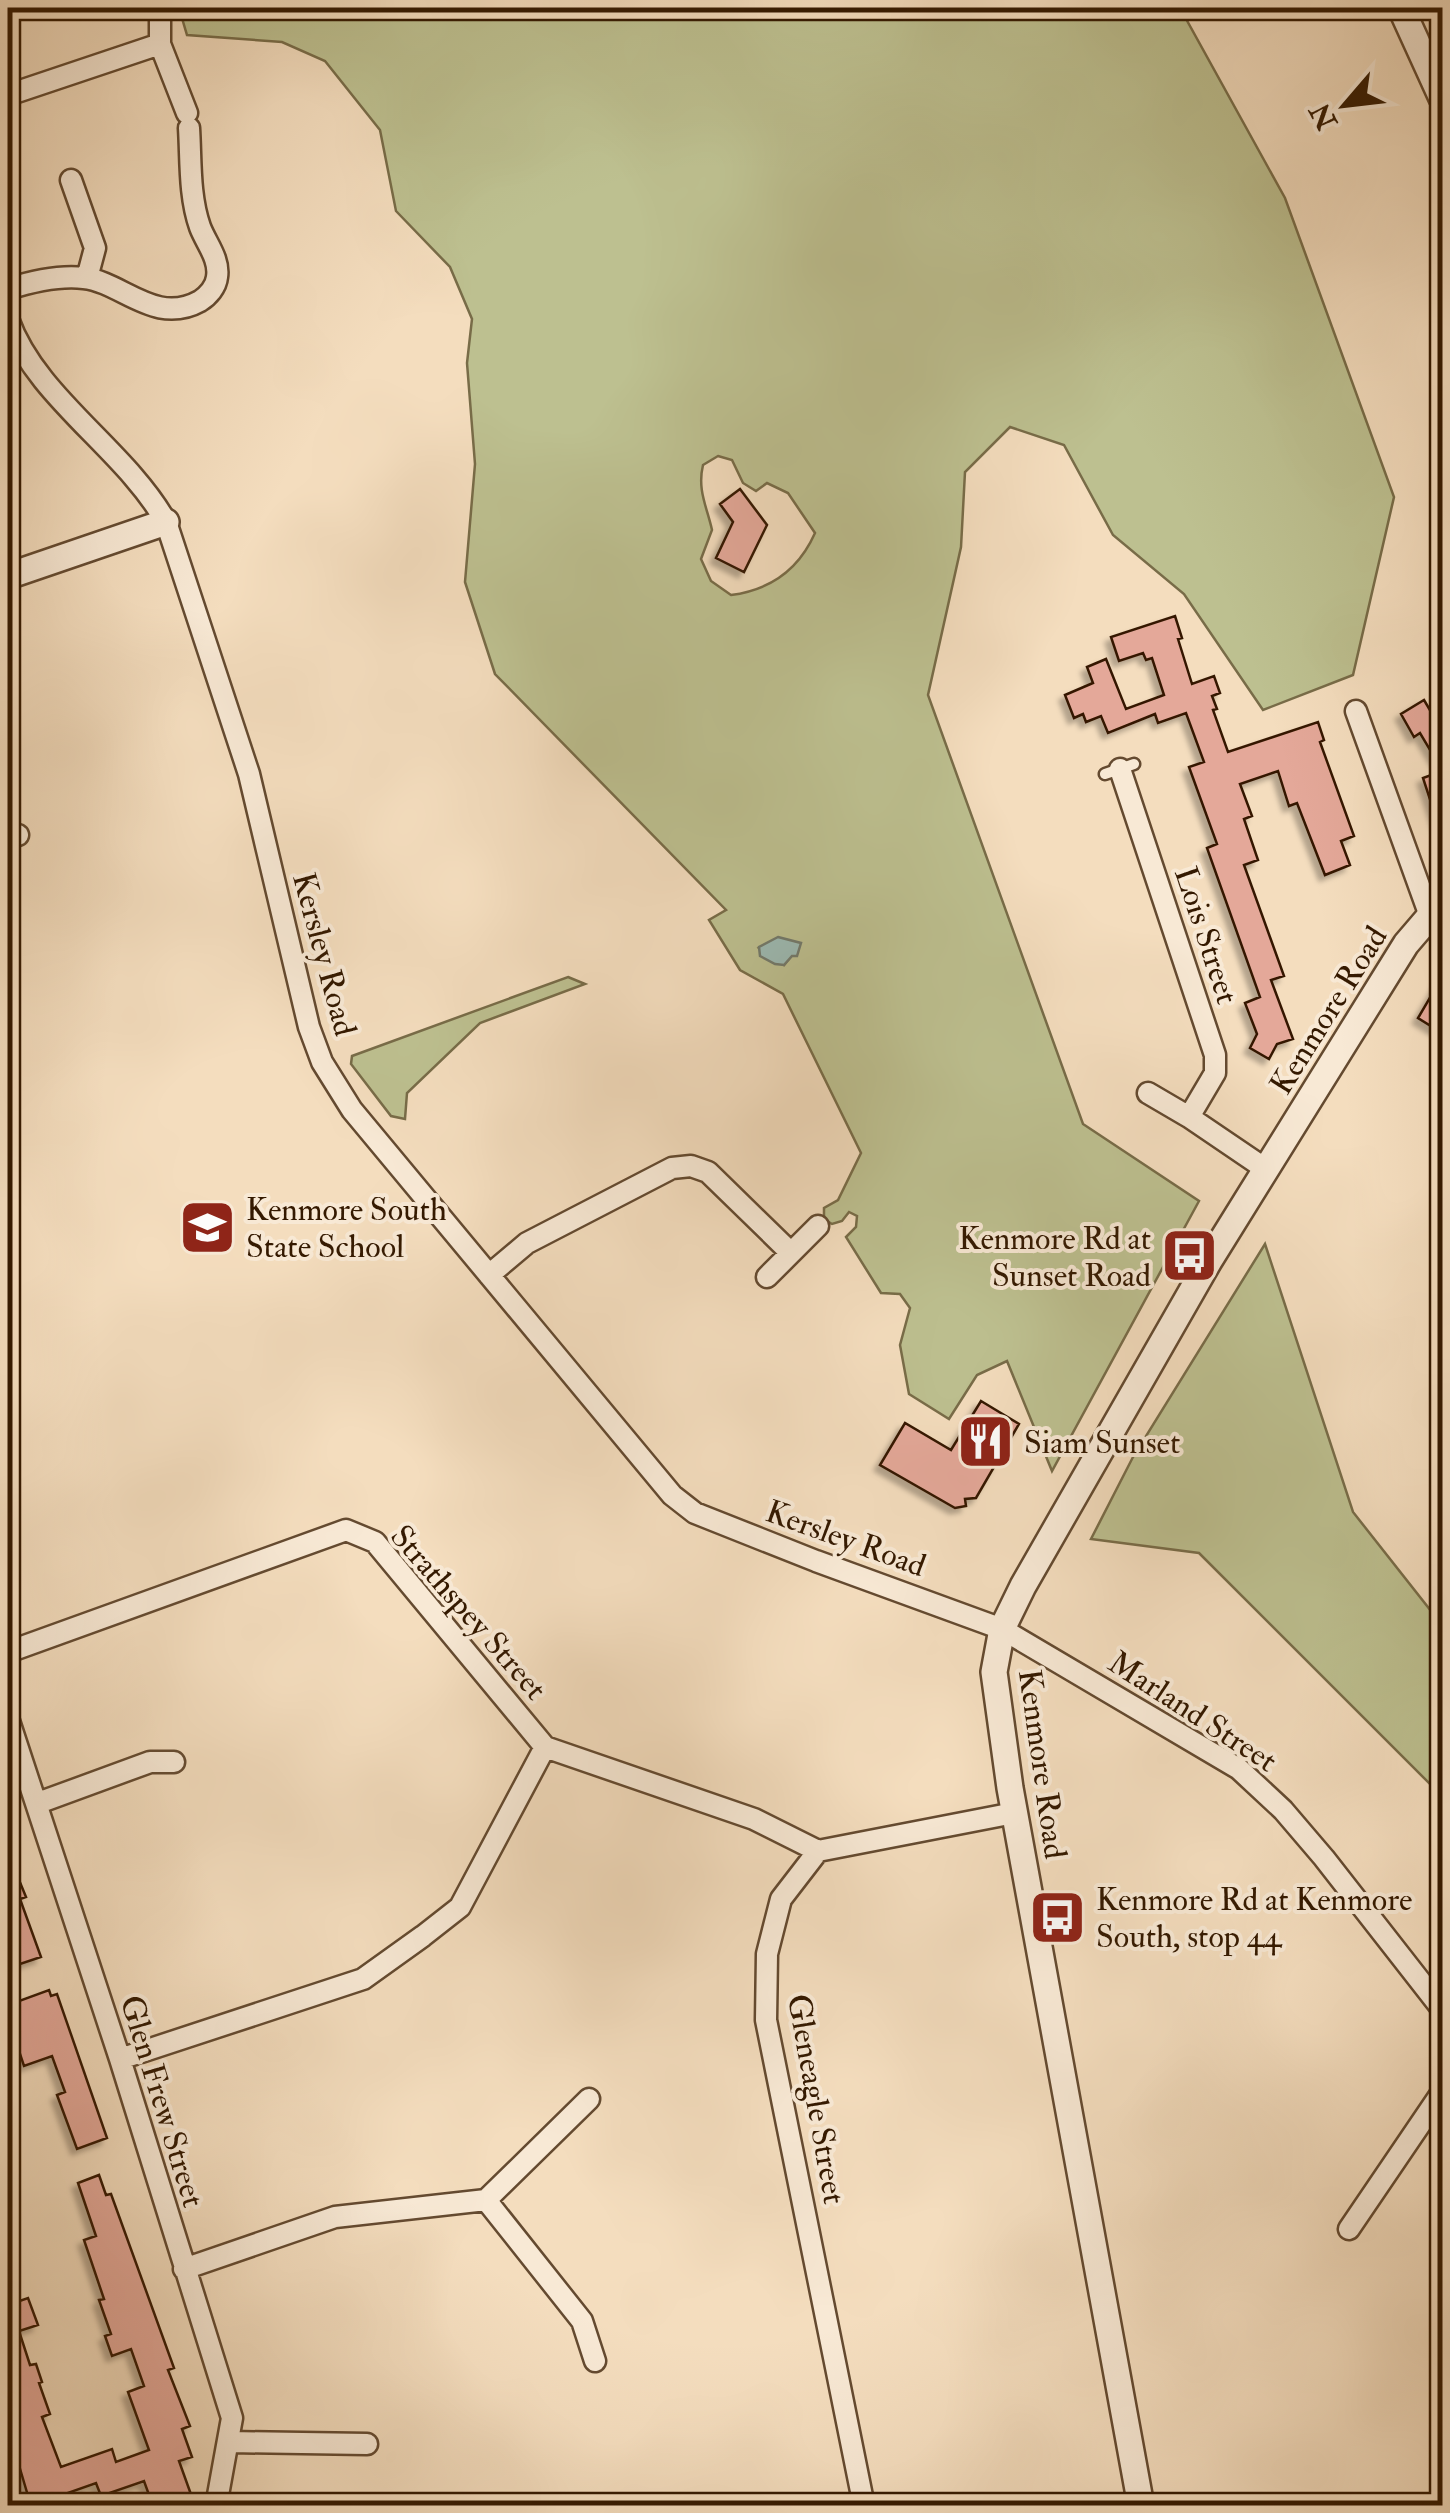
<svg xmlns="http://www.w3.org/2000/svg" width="1450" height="2513" viewBox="0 0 1450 2513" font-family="'IM FELL Double Pica',serif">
<defs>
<filter id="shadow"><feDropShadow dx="-5.5" dy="5.5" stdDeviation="2.5" flood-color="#0004"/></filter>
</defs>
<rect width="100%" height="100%" fill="#f4ddbe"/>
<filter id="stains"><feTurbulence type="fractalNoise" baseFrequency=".002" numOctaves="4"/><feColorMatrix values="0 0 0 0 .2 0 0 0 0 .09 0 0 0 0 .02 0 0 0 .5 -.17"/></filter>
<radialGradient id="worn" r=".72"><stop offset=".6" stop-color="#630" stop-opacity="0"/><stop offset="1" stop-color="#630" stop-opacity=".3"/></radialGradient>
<!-- green -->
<path fill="#bdc090" stroke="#786c48" stroke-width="2.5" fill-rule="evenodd" d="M179,8H1180L1285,198L1394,497L1353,675L1263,710L1184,594L1113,535L1064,445L1010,427L965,472L961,547L928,695L1083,1124L1199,1201L1052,1471L1007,1361L977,1375L949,1419L909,1394L900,1345L910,1308L900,1294L881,1293L846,1237L856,1227L857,1216L849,1212L842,1221L832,1224L824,1219V1208L838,1200L861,1153L783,994L740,970L709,920L726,910L495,674L465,582L475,464L467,363L472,319L450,267L396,211L380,130L325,61L282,42L187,35ZM718,456L732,460L743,483L756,491L767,483L788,493L815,533C799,569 770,590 731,595L711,581L701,559L712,530C707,507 697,490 703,465ZM778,938L792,955L784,965L759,948Z
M568,977L585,984L480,1023L407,1093L405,1119L391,1116L351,1064L352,1056Z
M1265,1244L1353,1512L1442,1625V1796L1199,1553L1091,1539L1133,1457Z"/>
<!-- water -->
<path fill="#9cbbb4" stroke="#727a6c" stroke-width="2.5" d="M778,937L801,943L797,956H792L784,965L775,964L760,956L759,947Z"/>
<!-- building -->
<path fill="#e4a899" stroke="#341900" stroke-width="2.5" filter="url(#shadow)" d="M740,489L767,525L744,572L716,558L733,522L720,504Z
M1175,616L1182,638L1178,639L1192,684L1214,676L1220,693L1212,696L1217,709L1213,710L1228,752L1318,722L1324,740L1320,742L1354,836L1341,841L1350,865L1325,875L1297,803L1289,806L1278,771L1240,784L1252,816L1244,819L1258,860L1244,865L1284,976L1271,980L1293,1039L1277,1044L1269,1059L1250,1048L1257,1034L1245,1003L1260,997L1207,848L1217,844L1189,767L1204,762L1186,713L1158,723L1155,714L1108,733L1101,716L1086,722L1083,714L1074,718L1065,695L1093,683L1087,667L1106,659L1126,709L1164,695L1152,658L1146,660L1143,653L1119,661L1111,637Z
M1424,700L1434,717L1442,712V770L1420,733L1414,737L1401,714Z
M1442,771V827H1439L1423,778Z
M1442,977V1033L1418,1018Z
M981,1401L1019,1424L976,1498L965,1499L966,1506L955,1508L880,1465L905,1423L951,1450Z
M8,1853L26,1897L20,1899L41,1957L8,1968Z
M49,1990L51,1996L57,1994L107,2138L77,2149L57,2095L65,2092L52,2056L24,2066L8,2018V2005Z
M99,2175L106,2195L111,2194L174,2368L168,2370L190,2426L182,2429L192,2457L179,2461L193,2500L176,2506H153L144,2481L101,2496L96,2483L31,2506L8,2428V2305L28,2298L38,2325L19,2331L30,2365L36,2364L42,2382L39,2383L50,2414L42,2417L61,2467L112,2449L116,2462L149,2450L128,2392L144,2386L131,2349L112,2356L105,2336L111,2334L99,2300L104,2299L84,2240L96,2236L78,2183Z"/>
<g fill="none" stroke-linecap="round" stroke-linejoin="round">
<defs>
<path id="service" d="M1105,774L1134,764"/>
<path id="minor" d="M160,8V44L187,113
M8,95L160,44
M71,180L95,248L87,278
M8,289C30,282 60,275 84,278C122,282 155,326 200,301C208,296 216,287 217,277C220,259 206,243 200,227C189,196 191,160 189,128
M8,319C36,398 125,449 166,522L249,774L309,1027L322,1062L352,1110L672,1495L695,1513L816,1561L1002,1629L1239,1769L1283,1810L1324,1858L1442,2009
M1356,711L1430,916
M1120,769L1215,1055V1073L1189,1117
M8,838L18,835
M1148,1093L1189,1117L1267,1170
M489,1275L527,1243L672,1168L691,1166L708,1172L791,1253
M767,1277L818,1226
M8,1652L346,1530L375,1542L545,1747L754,1819L818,1851
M8,1718L120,2059L232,2418L216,2506
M38,1803L150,1762H174
M120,2059L363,1979L423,1936L460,1907L545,1747
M486,2200L589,2099
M1349,2229L1442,2092
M184,2269L335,2217L486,2200L582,2321L595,2361
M230,2442L367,2444
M864,2506L766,2020L767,1954L781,1899L818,1851L1014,1813"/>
<path id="tertiary" d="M1401,8L1442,98
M8,576L166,522
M1141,2506L1010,1788L994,1672L1002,1629L1023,1586L1209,1261L1406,944L1430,916L1442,908"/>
</defs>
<!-- service casing -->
<use href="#service" stroke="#644a30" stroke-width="15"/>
<!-- minor casing -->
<use href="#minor" stroke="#644a30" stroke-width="25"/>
<!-- tertiary casing -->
<use href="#tertiary" stroke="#644a30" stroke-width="30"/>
<!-- service -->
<use href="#service" stroke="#f8e9d5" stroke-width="10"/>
<!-- minor -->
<use href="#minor" stroke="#f8e9d5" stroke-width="20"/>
<!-- tertiary -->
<use href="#tertiary" stroke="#f8e9d5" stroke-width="25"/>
</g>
<!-- icons -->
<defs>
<symbol id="school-square" viewBox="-11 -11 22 22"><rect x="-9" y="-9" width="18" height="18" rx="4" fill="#8f2418" stroke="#f8e9d5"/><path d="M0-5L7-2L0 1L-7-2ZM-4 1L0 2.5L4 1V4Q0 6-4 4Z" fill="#fff"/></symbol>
<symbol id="bus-square" viewBox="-11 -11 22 22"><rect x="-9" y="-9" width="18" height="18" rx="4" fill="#8f2418" stroke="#f8e9d5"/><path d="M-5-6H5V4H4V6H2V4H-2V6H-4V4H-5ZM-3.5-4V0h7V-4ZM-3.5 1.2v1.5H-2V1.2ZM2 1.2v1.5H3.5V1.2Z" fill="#fff"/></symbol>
<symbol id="restaurant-square" viewBox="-11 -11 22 22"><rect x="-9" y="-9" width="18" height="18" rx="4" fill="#8f2418" stroke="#f8e9d5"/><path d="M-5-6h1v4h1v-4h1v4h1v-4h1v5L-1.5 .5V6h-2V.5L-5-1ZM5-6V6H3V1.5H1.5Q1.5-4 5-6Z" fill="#fff"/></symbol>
</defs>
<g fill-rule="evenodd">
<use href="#school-square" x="176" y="1196" width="63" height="63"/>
<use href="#bus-square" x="1158" y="1224" width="63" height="63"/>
<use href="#restaurant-square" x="954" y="1410" width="63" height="63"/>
<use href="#bus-square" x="1026" y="1886" width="63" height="63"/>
</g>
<g text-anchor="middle" stroke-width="8" stroke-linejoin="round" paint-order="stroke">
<!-- street labels -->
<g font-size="32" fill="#341900" stroke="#f8e9d5">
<text transform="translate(1207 935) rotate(72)" y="11">Lois Street</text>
<text transform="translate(325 954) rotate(75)" y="11">Kersley Road</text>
<text transform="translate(1328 1010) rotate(-58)" y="11">Kenmore Road</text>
<text transform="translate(846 1538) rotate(20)" y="11">Kersley Road</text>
<text transform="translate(469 1612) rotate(49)" y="11">Strathspey Street</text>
<text transform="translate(1193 1711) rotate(33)" y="11">Marland Street</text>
<text transform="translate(1043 1764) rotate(82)" y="11">Kenmore Road</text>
<text transform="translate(817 2099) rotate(80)" y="11">Gleneagle Street</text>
<text transform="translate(163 2101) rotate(73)" y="11">Glen Frew Street</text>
</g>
<!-- poi labels -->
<g font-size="32" fill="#341900" stroke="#f8e9d5" text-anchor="start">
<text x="246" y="1220">Kenmore South<tspan x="246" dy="37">State School</tspan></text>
<text x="1151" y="1249" text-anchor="end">Kenmore Rd at<tspan x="1151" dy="37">Sunset Road</tspan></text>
<text x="1024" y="1453">Siam Sunset</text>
<text x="1096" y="1910">Kenmore Rd at Kenmore<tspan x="1096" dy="37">South, stop 44</tspan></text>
</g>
</g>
<!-- margin -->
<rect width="1450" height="2513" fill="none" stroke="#f4ddbe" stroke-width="40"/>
<rect x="10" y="10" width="1430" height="2493" fill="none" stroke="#341900" stroke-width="5"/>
<rect x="20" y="20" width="1410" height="2473" fill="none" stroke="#341900" stroke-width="2.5"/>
<!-- north arrow -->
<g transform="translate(1345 105) rotate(242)" stroke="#f8e9d5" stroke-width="8" paint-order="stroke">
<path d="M0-8L18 38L0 25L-18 38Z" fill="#341900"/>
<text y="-15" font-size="28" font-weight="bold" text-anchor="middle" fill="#341900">N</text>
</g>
<rect width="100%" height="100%" filter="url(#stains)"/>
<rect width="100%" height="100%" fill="url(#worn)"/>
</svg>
